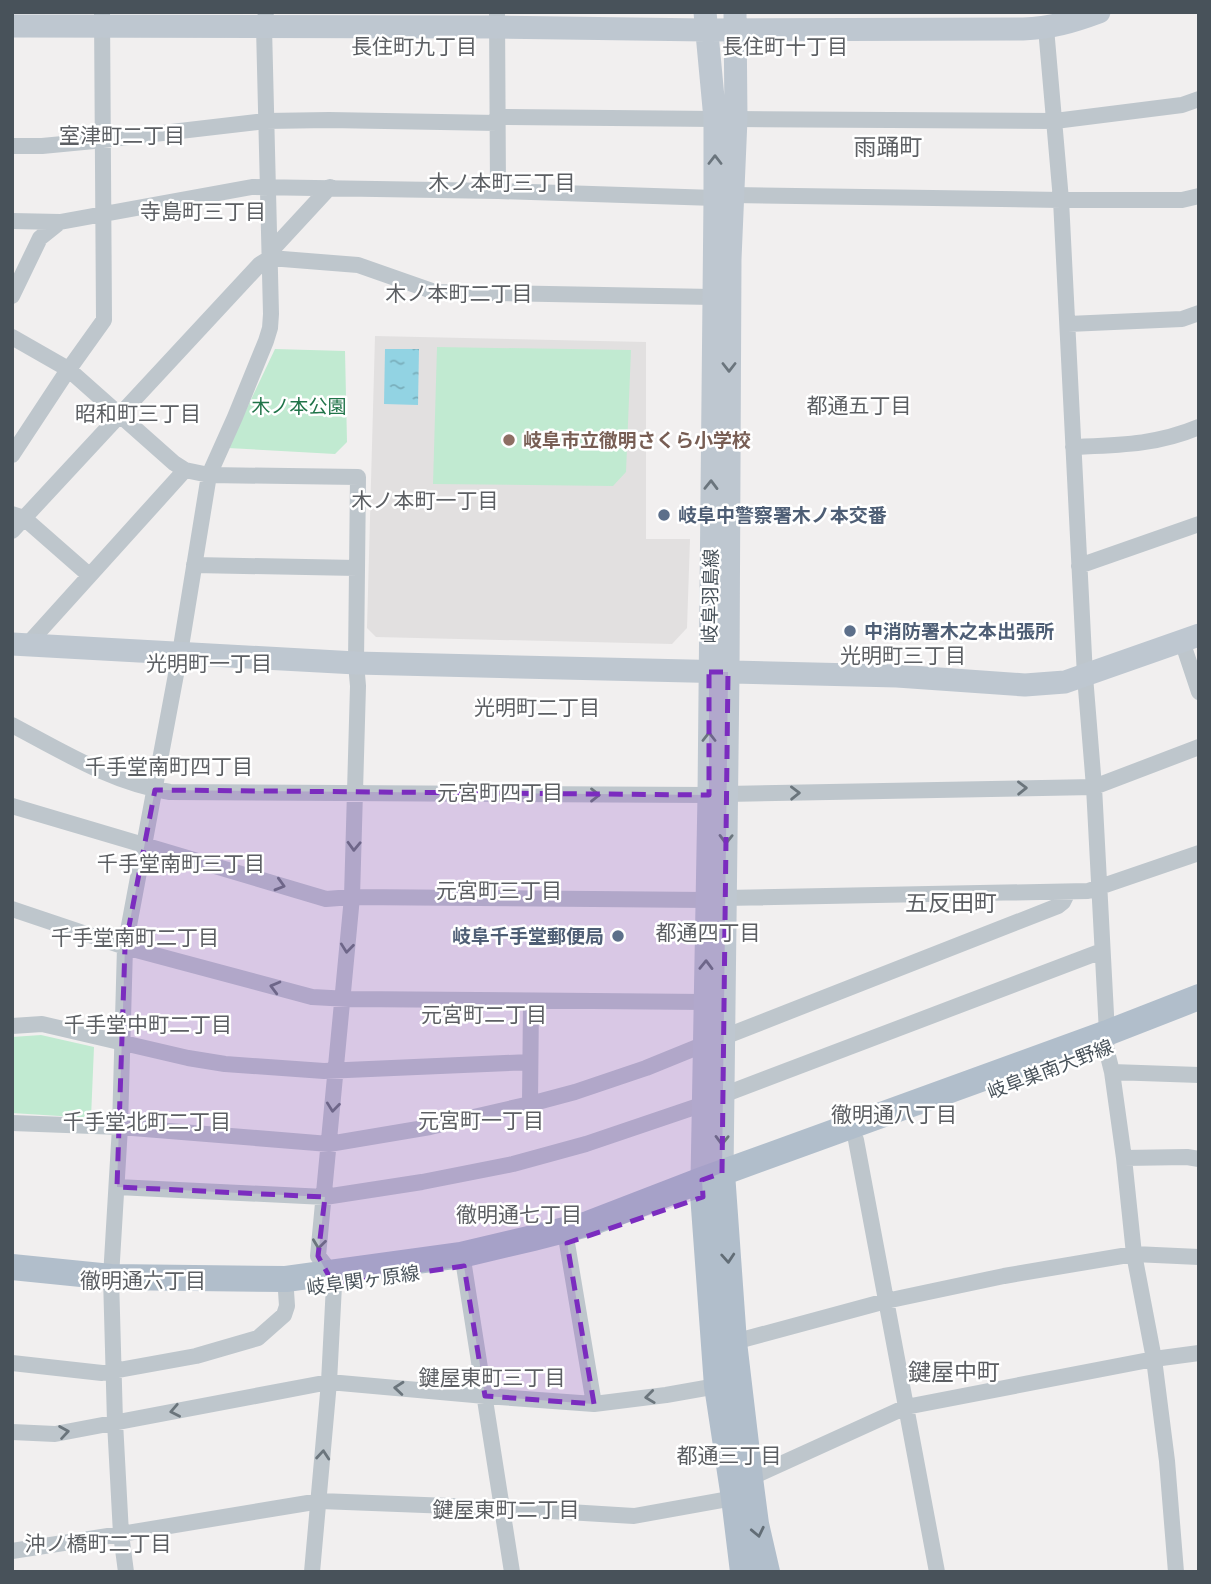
<svg xmlns="http://www.w3.org/2000/svg" width="1211" height="1584" viewBox="0 0 1211 1584" font-family="'Nunito Sans','Noto Sans JP',sans-serif">
<defs>
<pattern id="water-ripples" width="26" height="14" patternUnits="userSpaceOnUse" patternTransform="scale(1.75)"><rect width="26" height="14" fill="#92d3e3"/><path d="M2 4q2-2 4 0t4 0M15 11q2-2 4 0t4 0" fill="none" stroke="#79aebb"/></pattern>
</defs>
<rect width="100%" height="100%" fill="#f1efef"/>
<!-- education -->
<path fill="#e2e0e0" d="M375,336L646,342V539H690L687,628L672,644L376,637L367,628Z"/>
<!-- green -->
<path fill="#c1ead1" d="M437,347L631,350L626,472L613,486L433,484Z
M275,349L345,351L347,442L335,454L228,448Z
M41,1035L94,1047L91,1118L12,1113V1037Z"/>
<!-- water -->
<path fill="url(#water-ripples)" d="M385,349H419L418,405L384,404Z"/>
<g fill="none" stroke-linecap="round" stroke-linejoin="round">
<!-- street -->
<path stroke="#bec6cc" stroke-width="16" d="M497,12L498,191
M1046,28L1061,200L1085,676L1094,787L1107,1033L1106,1048L1112,1072L1124,1158L1134,1254L1154,1359L1167,1461L1176,1572
M497,117L715,119
M736,119L1055,121L1182,105L1199,99
M12,146H42L94,141L266,121L329,120L497,123
M733,195L1061,200H1182L1199,196
M12,221L60,222L252,187L498,191L715,198
M270,252L330,187
M12,296L40,238L60,222
M1068,324L1182,319L1199,313
M12,337L68,369L174,463L185,470L209,475L358,477L356,663L358,686L352,897L318,1256L332,1274L334,1285L329,1382L312,1572
M1073,447C1119,445 1156,445 1199,427
M12,455L64,376L104,320L102,12
M12,514L24,518L89,575
M12,531L260,264L270,258L358,265L435,292L713,297
M194,565L357,568
M1079,566L1199,524
M1182,641L1199,692
M27,645L185,470
M12,725C63,752 113,783 170,792L709,795
M726,794L1094,787L1199,747
M12,806L326,899L352,897L707,900
M725,898L1088,891L1199,853
M12,909L125,947L312,997L349,999L705,1002
M12,1026L42,1024L188,1058L225,1064L324,1071L530,1062
M724,1037L1058,906L1063,902L1068,892
M1112,1072L1199,1075
M723,1095L1102,951
M530,1104L531,1001
M12,1123L120,1127L329,1144L430,1127L530,1104L575,1092L646,1068L705,1044
M856,1140L937,1572
M1124,1158L1187,1157L1199,1159
M117,1187L325,1197L422,1182L513,1164L586,1144L704,1104
M567,1243L594,1404
M464,1266L512,1572
M734,1342L886,1301L1004,1276L1134,1254L1199,1257
M12,1363L102,1373L196,1356L258,1338L284,1315L287,1306L286,1291
M12,1432L55,1434L329,1382L485,1396L594,1404L666,1395L717,1386
M750,1478L906,1407L1154,1359L1199,1353
M12,1551L121,1534L320,1501L502,1508L634,1516L734,1498
M126,1572L121,1534L115,1422L111,1277L120,1127L125,947L180,653L209,475L235,417L266,341L270,328L271,314L264,27L266,12"/>
<!-- secondary -->
<path stroke="#bec7d0" stroke-width="23" d="M12,26L497,27L706,30L1023,29C1051,28 1072,22 1099,12
M12,644L356,663L897,676L1025,685L1065,682L1199,635
M722,1173L728,672L730,259L736,119L735,12
M702,1180L709,795L715,198V119L705,12"/>
<!-- primary -->
<path stroke="#b1becb" stroke-width="26" d="M722,1173L734,1342L750,1478L756,1524L767,1572
M702,1180L717,1386L734,1498L743,1572
M12,1267L111,1277L286,1279L461,1255L533,1238L588,1224L702,1180L1107,1033L1199,997"/>
</g>
<!-- one-way arrows -->
<defs><path id="oneway-chevron" d="M-2-3.5L2.5 0L-2 3.5" fill="none" stroke-width="1.6" stroke-linecap="round" stroke-linejoin="round" transform="scale(1.75)"/></defs>
<g stroke="#6b757d">
<use href="#oneway-chevron" transform="translate(715 160) rotate(-90)"/>
<use href="#oneway-chevron" transform="translate(729 367) rotate(90)"/>
<use href="#oneway-chevron" transform="translate(711 485) rotate(-89)"/>
<use href="#oneway-chevron" transform="translate(709 737) rotate(-90)"/>
<use href="#oneway-chevron" transform="translate(726 839) rotate(91)"/>
<use href="#oneway-chevron" transform="translate(706 965) rotate(-89)"/>
<use href="#oneway-chevron" transform="translate(722 1140) rotate(91)"/>
</g>
<g stroke="#6b757c">
<use href="#oneway-chevron" transform="translate(1022 788) rotate(-1)"/>
<use href="#oneway-chevron" transform="translate(795 793) rotate(-1)"/>
<use href="#oneway-chevron" transform="translate(595 795)"/>
<use href="#oneway-chevron" transform="translate(354 846) rotate(92)"/>
<use href="#oneway-chevron" transform="translate(280 885) rotate(16)"/>
<use href="#oneway-chevron" transform="translate(347 948) rotate(96)"/>
<use href="#oneway-chevron" transform="translate(275 987) rotate(-165)"/>
<use href="#oneway-chevron" transform="translate(333 1107) rotate(96)"/>
<use href="#oneway-chevron" transform="translate(319 1244) rotate(97)"/>
<use href="#oneway-chevron" transform="translate(399 1388) rotate(-175)"/>
<use href="#oneway-chevron" transform="translate(650 1397) rotate(173)"/>
<use href="#oneway-chevron" transform="translate(175 1411) rotate(169)"/>
<use href="#oneway-chevron" transform="translate(64 1432) rotate(-9)"/>
<use href="#oneway-chevron" transform="translate(323 1455) rotate(-85)"/>
</g>
<g stroke="#626d76">
<use href="#oneway-chevron" transform="translate(728 1258) rotate(86)"/>
<use href="#oneway-chevron" transform="translate(758 1532) rotate(78)"/>
</g>
<!-- marked area -->
<path fill="#7b2cbf" fill-opacity="0.2" stroke="#7b2cbf" stroke-width="5" stroke-dasharray="14 9" stroke-linejoin="round" d="M709,672H728L722,1173L702,1180L703,1197L567,1243L594,1404L485,1396L464,1266L334,1285L318,1256L325,1197L117,1187L125,947L155,790L709,795Z"/>
<!-- markers -->
<circle fill="#8d6e63" stroke="#fff" stroke-width="2.5" cx="509" cy="440" r="7"/>
<g fill="#5c6f8a" stroke="#fff" stroke-width="2.5">
<circle cx="664" cy="515" r="7"/>
<circle cx="850" cy="631" r="7"/>
<circle cx="618" cy="936" r="7"/>
</g>
<g text-anchor="middle" stroke-width="5" stroke-linejoin="round" paint-order="stroke">
<!-- park labels -->
<g font-size="19" fill="#207449" stroke="#fff">
<text x="299" y="413">木ノ本公園</text>
</g>
<!-- education labels -->
<g font-size="19" font-weight="bold" fill="#785e54" stroke="#fff" text-anchor="start">
<text x="523" y="447">岐阜市立徹明さくら小学校</text>
</g>
<!-- service labels -->
<g font-size="19" font-weight="bold" fill="#4e5e75" stroke="#fff" text-anchor="start">
<text x="678" y="522">岐阜中警察署木ノ本交番</text>
<text x="864" y="638">中消防署木之本出張所</text>
<text x="604" y="943" text-anchor="end">岐阜千手堂郵便局</text>
</g>
<!-- street labels -->
<g font-size="19" fill="#48525a" stroke="#fff">
<text transform="translate(710 596) rotate(-89)" y="7">岐阜羽島線</text>
<text transform="translate(1050 1069) rotate(-21)" y="7">岐阜巣南大野線</text>
<text transform="translate(363 1280) rotate(-8)" y="7">岐阜関ヶ原線</text>
</g>
<!-- neighbourhood labels -->
<g font-size="21" fill="#5c5f63" stroke="#fff">
<text x="414" y="54">長住町九丁目</text>
<text x="785" y="54">長住町十丁目</text>
<text x="122" y="143">室津町二丁目</text>
<text x="502" y="190">木ノ本町三丁目</text>
<text x="203" y="219">寺島町三丁目</text>
<text x="459" y="301">木ノ本町二丁目</text>
<text x="859" y="413">都通五丁目</text>
<text x="138" y="421">昭和町三丁目</text>
<text x="425" y="508">木ノ本町一丁目</text>
<text x="903" y="663">光明町三丁目</text>
<text x="209" y="671">光明町一丁目</text>
<text x="537" y="715">光明町二丁目</text>
<text x="169" y="774">千手堂南町四丁目</text>
<text x="500" y="800">元宮町四丁目</text>
<text x="181" y="871">千手堂南町三丁目</text>
<text x="499" y="898">元宮町三丁目</text>
<text x="708" y="940">都通四丁目</text>
<text x="135" y="945">千手堂南町二丁目</text>
<text x="484" y="1022">元宮町二丁目</text>
<text x="148" y="1032">千手堂中町二丁目</text>
<text x="894" y="1122">徹明通八丁目</text>
<text x="481" y="1128">元宮町一丁目</text>
<text x="147" y="1129">千手堂北町二丁目</text>
<text x="519" y="1222">徹明通七丁目</text>
<text x="143" y="1288">徹明通六丁目</text>
<text x="492" y="1385">鍵屋東町三丁目</text>
<text x="729" y="1463">都通三丁目</text>
<text x="506" y="1517">鍵屋東町二丁目</text>
<text x="98" y="1551">沖ノ橋町二丁目</text>
</g>
<!-- quarter labels -->
<g font-size="23" fill="#5c5f63" stroke="#fff">
<text x="888" y="155">雨踊町</text>
<text x="951" y="911">五反田町</text>
<text x="954" y="1380">鍵屋中町</text>
</g>
</g>
<!-- border -->
<rect width="1211" height="1584" fill="none" stroke="#48525a" stroke-width="28"/>
</svg>
